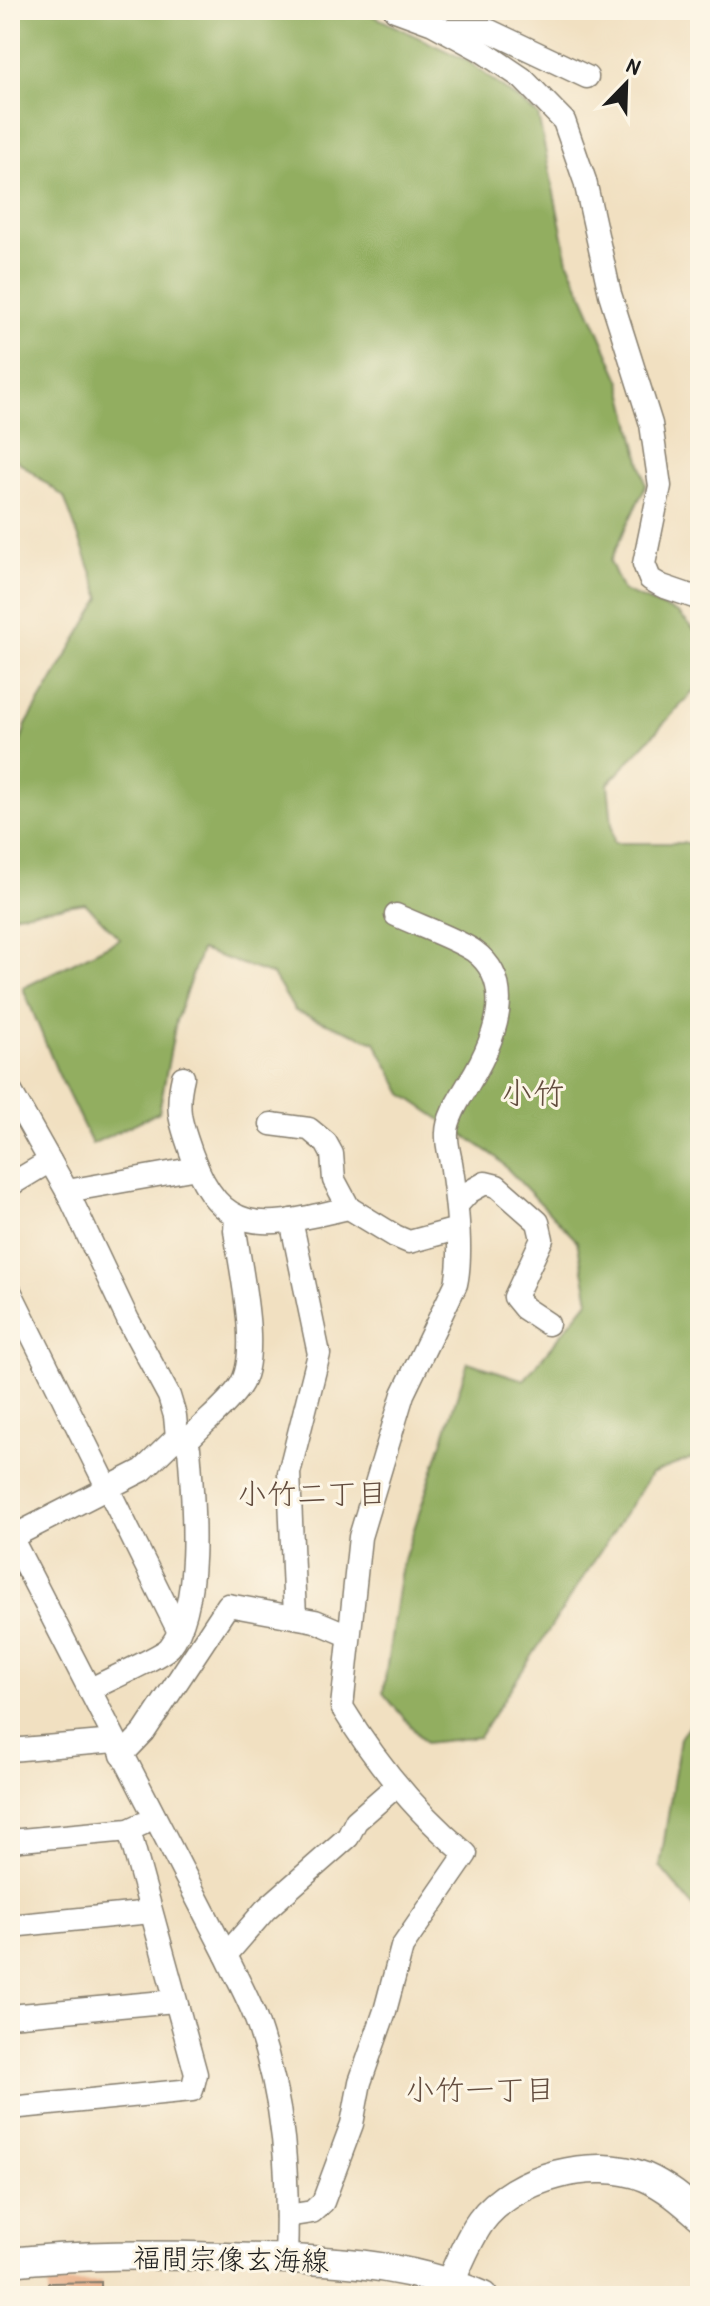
<svg xmlns="http://www.w3.org/2000/svg" width="710" height="2306" font-family="'Patrick Hand','Klee One',sans-serif">
<style>
.forest{fill:#92ae60;stroke:#57653e;stroke-width:2}
.building{fill:#e6a77f}
.lines{fill:none;stroke-linecap:round;stroke-linejoin:round}
.minor-casing{stroke:#867e6e;stroke-width:25}
.major-casing{stroke:#867e6e;stroke-width:31}
.minor{stroke:#fff;stroke-width:22}
.major{stroke:#fff;stroke-width:28}
.labels{text-anchor:middle;dominant-baseline:central;stroke-width:6;stroke-linejoin:round;paint-order:stroke}
.street-label{font-size:28px;fill:#1c1c1c;stroke:#fcf5e5}
.neighbourhood-label{font-size:30px;fill:#634d3f;stroke:#fcf5e5}
.quarter-label{font-size:32px;fill:#634d3f;stroke:#fcf5e5}
</style>
<rect width="100%" height="100%" fill="#fcf5e5"/>
<filter id="ink" filterUnits="userSpaceOnUse"><feTurbulence type="fractalNoise" baseFrequency=".0125" numOctaves="2"/><feDisplacementMap in="SourceGraphic" scale="16" xChannelSelector="R" yChannelSelector="G"/><feConvolveMatrix kernelMatrix="1 2 1 2 8 2 1 2 1" color-interpolation-filters="sRGB"/></filter>
<filter id="wash" filterUnits="userSpaceOnUse"><feTurbulence type="fractalNoise" baseFrequency=".006" numOctaves="4" result="noise"/><feDisplacementMap in="SourceGraphic" scale="32" xChannelSelector="R" yChannelSelector="G"/><feGaussianBlur stdDeviation="1.8" result="paint"/><feColorMatrix in="noise" values="0 0 0 0 0 0 0 0 0 0 0 0 0 0 0 0 0 1.4 0 .05"/><feComposite in="paint" operator="in"/></filter>
<g filter="url(#wash)">
<rect width="100%" height="100%" fill="#f1e0c1"/>
<g class="forest">
<path d="M31,10H361L468,61L538,115L568,261L621,382L646,485L610,561L623,591L678,613L700,636V684L608,784L614,843H700V1455L651,1474L479,1737L425,1743L383,1693L401,1569L468,1362L524,1380L589,1300L577,1241L496,1157L403,1094L375,1042L295,1011L273,975L201,950L176,1021L159,1112L92,1144L57,1071L23,988L120,939L85,903L10,915V775L26,725L101,598L64,497L10,455V15Z"/>
<path d="M700,1708V1915L660,1867L680,1738Z"/>
</g>
<g id="blocks">
<path class="building" d="M101,2282V2296H48V2283Z"/>
</g>
</g>
<g filter="url(#ink)">
<use href="#blocks" fill-opacity="0" stroke="#867e6e" stroke-width="2"/>
<g class="lines">
<g class="minor-casing">
<g id="minor">
<path d="M395,10L433,24L479,49L522,78L564,121L585,181L610,294L651,424L660,486L644,564L650,579L662,586L700,599"/>
<path d="M450,31H490L587,77"/>
<path d="M183,1077C175,1110 181,1124 192,1155C224,1245 274,1224 349,1208L395,1236L409,1242L457,1229"/>
<path d="M10,1090L67,1191L128,1320L169,1396L175,1416L177,1437L189,1448C193,1499 203,1605 170,1647C164,1655 102,1683 89,1690"/>
<path d="M271,1124L309,1129L326,1143L332,1154L334,1180L349,1208"/>
<path d="M10,1185L50,1161"/>
<path d="M67,1191L197,1168"/>
<path d="M457,1205L469,1192L485,1183L497,1186L538,1222L542,1239L515,1297L524,1308L548,1324"/>
<path d="M291,1220L319,1354L289,1473L295,1617"/>
<path d="M10,1291L178,1630"/>
<path d="M10,1535L226,1955C236,1977 249,1999 257,2022C285,2103 289,2175 286,2259"/>
<path d="M10,1538L143,1470L177,1437L192,1436C207,1420 228,1404 240,1386C261,1355 240,1268 235,1230L236,1218"/>
<path d="M10,1750L115,1741"/>
<path d="M122,1755L144,1732L228,1605L315,1621L348,1635"/>
<path d="M10,1841L129,1830L142,1824"/>
<path d="M10,1926L151,1912"/>
<path d="M226,1955L265,1910L348,1837L356,1821L396,1786"/>
<path d="M10,2016L175,2001"/>
<path d="M10,2108L192,2090L196,2074L129,1830"/>
<path d="M287,2216L312,2212L323,2202L352,2124L360,2082L385,2011L402,1947L466,1854C416,1812 376,1763 342,1707L360,1537L403,1394L456,1284C463,1252 457,1203 452,1169C451,1158 446,1145 447,1133C447,1117 461,1097 469,1083C492,1045 520,985 474,951C457,939 417,925 396,915"/>
</g>
</g>
<g class="major-casing">
<g id="major">
<path d="M10,2262C80,2254 154,2255 224,2257C312,2259 401,2260 483,2296"/>
<path d="M450,2282C460,2261 468,2239 481,2221C515,2176 594,2157 645,2177C666,2186 683,2201 700,2216"/>
</g>
</g>
<use href="#minor" class="minor"/>
<use href="#major" class="major"/>
</g>
</g>
<g class="labels">
<g class="street-label">
<text transform="translate(231 2259) rotate(1)">福間宗像玄海線</text>
</g>
<g class="neighbourhood-label">
<text x="312" y="1493">小竹二丁目</text>
<text x="480" y="2089">小竹一丁目</text>
</g>
<g class="quarter-label">
<text x="533" y="1092">小竹</text>
</g>
</g>
<rect width="710" height="2306" fill="none" stroke="#fcf5e5" stroke-width="40"/>
<g transform="translate(626 84) rotate(23)" stroke="#fcf5e5" stroke-width="6" paint-order="stroke">
<path d="M0-6L14 30L0 20L-14 30Z" fill="#1c1c1c"/>
<text y="-12" font-size="22" font-weight="bold" text-anchor="middle" fill="#1c1c1c">N</text>
</g>
</svg>
